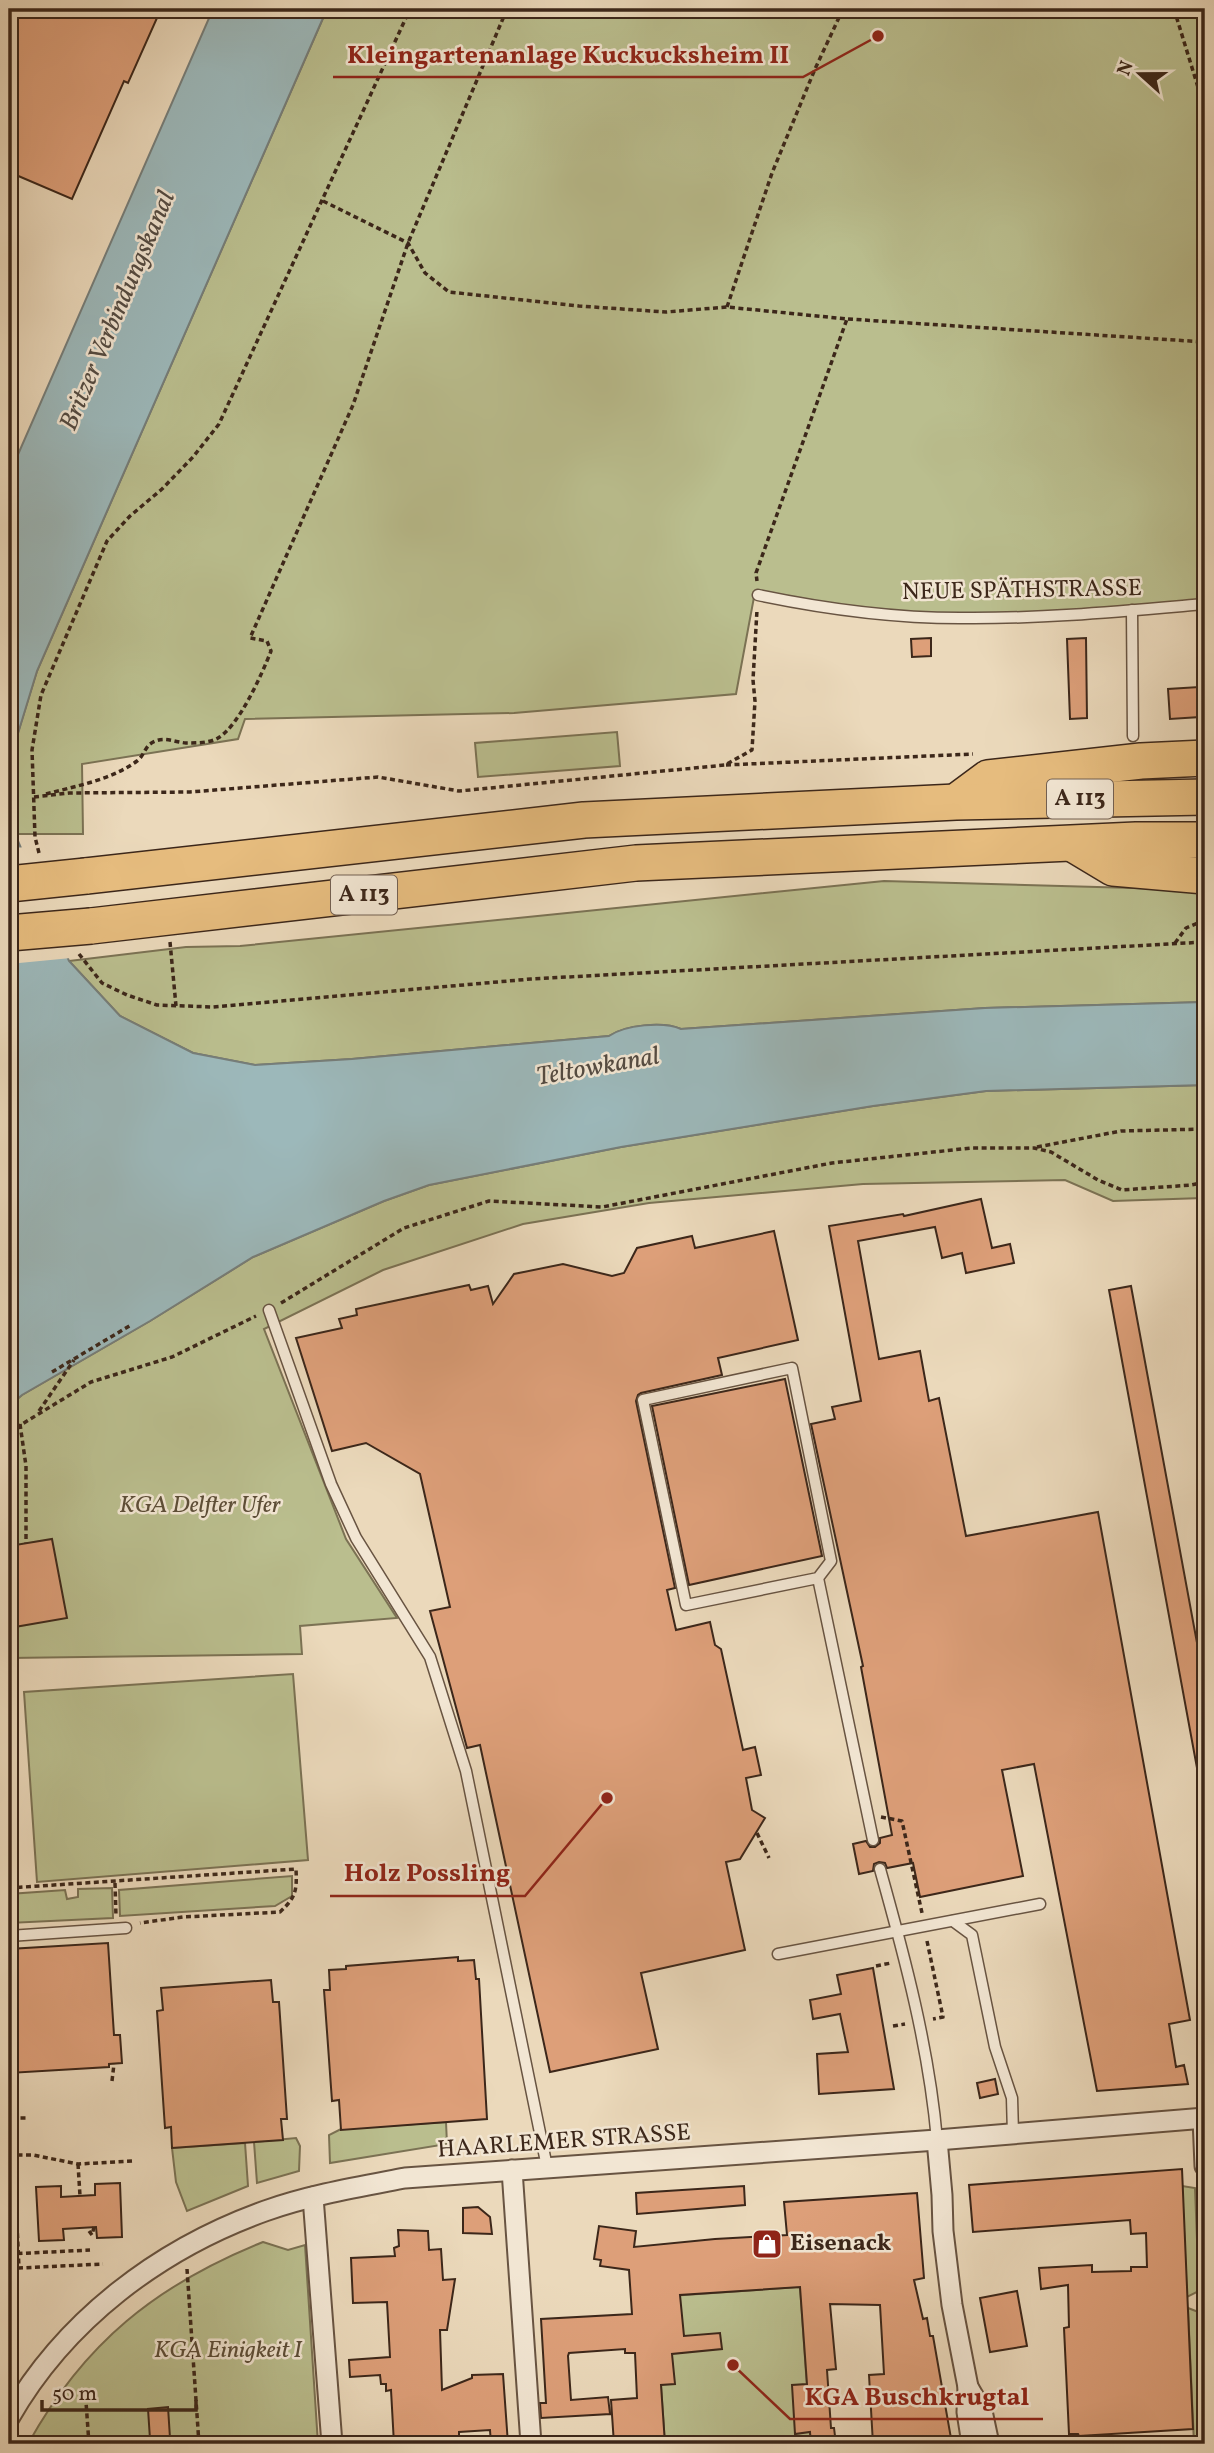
<svg xmlns="http://www.w3.org/2000/svg" width="1214" height="2453" font-family="Vollkorn,serif">
<style>
.green{fill:#babe8e;stroke:#7b7254;stroke-width:2}
.water{fill:#9cb8ba;stroke:#767e7a;stroke-width:2}
.pier{fill:#ebd9bb}
.building{fill:#dd9f79;stroke:#3c271a;stroke-width:2}
.lines{fill:none;stroke-linecap:round;stroke-linejoin:round}
.lane-casing{stroke:#685442;stroke-width:13}
.street-casing{stroke:#685442;stroke-width:23}
.highway-casing{stroke:#3c271a;stroke-width:38}
.path{stroke:#3c271a;stroke-width:3.5;stroke-dasharray:5 3.5;stroke-linecap:butt}
.lane{stroke:#f2e6d3;stroke-width:10}
.street{stroke:#f2e6d3;stroke-width:19}
.highway{stroke:#e6bc7e;stroke-width:35}
.highway-bridge-casing{stroke:#3c271a;stroke-width:38;stroke-linecap:butt}
.highway-bridge{stroke:#e6bc7e;stroke-width:35}
.labels{text-anchor:middle;dominant-baseline:central;stroke-width:5;stroke-linejoin:round;paint-order:stroke}
.shield{fill:#f2e6d3;stroke:#736052;stroke-width:2}
.shield-label{font-size:23px;font-weight:bold;fill:#3c271a}
.street-label{font-size:24px;fill:#3c271a;stroke:#f2e6d3}
.park-label{font-size:24px;font-style:italic;fill:#5c4d37;stroke:#f2e6d3}
.poi-label{font-size:24px;font-weight:bold;fill:#3c271a;stroke:#f2e6d3;text-anchor:start}
.water-label{font-size:26px;font-style:italic;fill:#544b42;stroke:#f2e6d3}
.leader{fill:none;stroke:#8f2418;stroke-width:2.5}
.callout-dot{fill:#8f2418;stroke:#f2e6d3;stroke-width:2.5}
.callout-label{font-size:26px;text-anchor:middle;font-weight:bold;fill:#8f2418;stroke:#f2e6d3;stroke-width:5;stroke-linejoin:round;paint-order:stroke}
</style>
<rect width="100%" height="100%" fill="#ebd9bb"/>
<filter id="stains"><feTurbulence type="fractalNoise" baseFrequency=".00286" numOctaves="4"/><feColorMatrix values="0 0 0 0 .2 0 0 0 0 .09 0 0 0 0 .02 0 0 0 .5 -.17"/></filter>
<radialGradient id="worn" r=".72"><stop offset=".6" stop-color="#630" stop-opacity="0"/><stop offset="1" stop-color="#630" stop-opacity=".3"/></radialGradient>
<g class="green">
<path d="M327,9H1205V608L952,619L754,597L736,694L514,713L245,719L238,739L82,764L83,834H15L16,739L37,671Z"/>
<path d="M617,732L620,766L478,777L475,743Z"/>
<path d="M884,881L1205,890V1002L985,1008L681,1029C663,1021 625,1025 609,1036L352,1059L255,1065L193,1053L120,1016L69,961L186,947L240,946Z"/>
<path d="M1205,1085V1195L1203,1198L1113,1201L1065,1180L863,1184L649,1203L523,1224L383,1270L264,1329L346,1539L397,1618L300,1626L302,1654L9,1658V1406L22,1395L150,1321L253,1257L384,1201L429,1185L621,1147L873,1106L986,1091Z"/>
<path d="M293,1674L308,1860L37,1882L24,1692Z"/>
<path d="M292,1876V1896L275,1906L120,1916L119,1890Z"/>
<path d="M112,1888L113,1918L9,1923V1894L65,1890L67,1899L78,1897V1889Z"/>
<path d="M446,2122L447,2144L330,2163L329,2135L341,2129Z"/>
<path d="M296,2138L300,2146L299,2171L257,2183L254,2142Z"/>
<path d="M245,2143L248,2186L187,2211L176,2182L172,2148Z"/>
<path d="M1182,2186L1195,2188L1199,2291L1187,2297Z"/>
<path d="M263,2242L288,2250L305,2245L318,2444H28C84,2343 156,2285 263,2242Z"/>
<path d="M800,2287L811,2444H665L655,2297Z"/>
<path d="M1188,2308L1201,2313L1205,2444H1194Z"/>
</g>
<path class="water" d="M213,9H327L37,671L16,740L15,834L69,961L120,1016L193,1053L255,1065L352,1059L609,1036C625,1025 663,1021 681,1029L985,1008L1205,1002V1085L986,1091L873,1106L621,1147L429,1185L384,1201L253,1257L150,1321L22,1395L9,1406V475Z"/>
<path class="pier" d="M24,847L71,958L9,964V849Z"/>
<g class="building">
<path d="M9,9H161L128,83L124,81L72,199L9,172Z"/>
<path d="M931,638V656L912,657L911,639Z"/>
<path d="M1086,638L1087,718L1070,719L1067,639Z"/>
<path d="M1199,687L1200,717L1170,719L1168,689Z"/>
<path d="M981,1199L992,1248L1010,1244L1014,1263L966,1273L962,1253L942,1258L935,1227L858,1241L879,1359L920,1351L929,1401L939,1398L966,1536L1098,1512L1190,2020L1169,2024L1176,2067L1184,2065L1188,2084L1097,2091L1034,1764L1002,1770L1023,1876L920,1897L913,1863L887,1868L885,1863L879,1862L874,1864L873,1871L859,1874L853,1844L866,1841L870,1847H875L880,1843V1838L892,1835L861,1667L863,1666L811,1424L835,1419L832,1407L861,1401L829,1226L903,1214L904,1216Z"/>
<path d="M774,1231L798,1340L718,1358L722,1375L641,1393L638,1395L636,1401L675,1588L667,1590L676,1630L710,1622L715,1645L721,1649L743,1750L755,1747L761,1775L746,1778L752,1810L765,1818L740,1859L726,1862L745,1950L641,1973L658,2049L550,2072L480,1745L467,1748L430,1611L450,1607L420,1474L366,1443L332,1451L296,1338L342,1328L339,1319L357,1315L356,1309L469,1285L471,1290L488,1286L493,1304L514,1274L563,1264L612,1276L624,1273L637,1248L692,1236L695,1248Z"/>
<path d="M1131,1286L1205,1686V1767L1197,1768L1109,1290Z"/>
<path d="M785,1379L822,1556L689,1585L652,1406Z"/>
<path d="M52,1539L67,1618L9,1628V1546Z"/>
<path d="M108,1943L114,2035H120L122,2063L109,2064V2067L9,2073V1949Z"/>
<path d="M458,1957V1961L474,1960L476,1979H479L487,2119L341,2130L339,2100L332,2101L324,1990H330L329,1970L346,1969V1966Z"/>
<path d="M873,1968L894,2089L819,2094L817,2054L848,2052L840,2014L813,2019L810,2000L841,1994L837,1975Z"/>
<path d="M271,1980L273,2002H279L287,2119H281L283,2140L172,2148L171,2127L165,2128L157,2011L163,2010L161,1988Z"/>
<path d="M995,2079L998,2094L980,2098L977,2083Z"/>
<path d="M1182,2169L1193,2429L1079,2436L1078,2434H1069L1064,2328L1069,2327L1068,2285L1041,2289L1039,2268L1092,2265V2272L1131,2271V2267H1147L1146,2233L1131,2234L1130,2220L973,2232L969,2185Z"/>
<path d="M120,2183L122,2237L97,2238L96,2227L63,2229L64,2240L39,2241L36,2187L61,2186V2197L95,2195V2184Z"/>
<path d="M744,2186L745,2205L637,2214L636,2193Z"/>
<path d="M917,2193L924,2278L914,2280L923,2319L927,2318L930,2336H933L952,2444H873L869,2375L884,2374L880,2305L830,2304L836,2369L827,2370L831,2428H834L836,2444H811L810,2432L795,2434L792,2385L807,2384L800,2287L680,2295L684,2336L720,2333L722,2349L672,2354L675,2384L661,2385L665,2444H614L611,2400L637,2398L635,2353H625V2349L569,2353L568,2356L571,2400L608,2397L610,2414L541,2418L540,2403H546L541,2319L632,2314L629,2270L600,2266L601,2260L594,2259L599,2226L636,2231L634,2247L715,2239L787,2235L784,2202Z"/>
<path d="M478,2207L490,2217L492,2234L463,2233V2208Z"/>
<path d="M398,2230L428,2231L429,2250L441,2249L443,2280L455,2279L447,2330H440L442,2390L472,2378V2375L503,2374L508,2444H491L490,2430L459,2432V2444H394L391,2390L386,2391V2384H381L380,2375L350,2377L349,2360L390,2357L387,2302L353,2303L351,2258L395,2256L394,2248L399,2246Z"/>
<path d="M1017,2291L1027,2346L990,2352L980,2298Z"/>
<path d="M168,2407L170,2438L150,2439L148,2409Z"/>
</g>
<g class="lines">
<g class="lane-casing">
<g id="lane">
<path d="M758,595C825,609 892,618 960,618C1042,619 1124,611 1205,604"/>
<path d="M1132,610L1133,736"/>
<path d="M269,1310L331,1484L356,1538L430,1657L466,1771L547,2167"/>
<path d="M818,1578L831,1561L792,1368L643,1400L686,1605L818,1578L873,1840"/>
<path d="M880,1869C905,1958 929,2048 937,2140"/>
<path d="M953,1921L972,1935L995,2047L1012,2098L1013,2134"/>
<path d="M9,1936L126,1928"/>
<path d="M778,1954L1040,1904"/>
</g>
</g>
<g class="street-casing">
<g id="street">
<path d="M1203,2118L1205,2166"/>
<path d="M937,2140L942,2195L943,2231L952,2305L968,2387L967,2412L972,2444"/>
<path d="M512,2170L531,2444"/>
<path d="M313,2197L332,2444"/>
<path d="M968,2387L982,2411L989,2444"/>
<path d="M9,2418C65,2320 159,2249 265,2211C310,2195 358,2187 405,2178L937,2140L1205,2118"/>
</g>
</g>
<g class="highway-casing">
<g id="highway">
<path d="M961,798L988,778L1141,761L1205,758"/>
<path d="M1073,844L1113,868L1205,876"/>
<path d="M86,876L584,820L956,802L1205,797"/>
<path d="M91,926L636,863L1136,840H1205"/>
</g>
</g>
<g class="path">
<path d="M1174,9L1205,110"/>
<path d="M323,201L408,243L425,273L449,292L579,306L666,312L727,307L847,319L756,573L757,581"/>
<path d="M727,307L772,173L815,69L843,9"/>
<path d="M848,319L1205,342"/>
<path d="M726,765L973,754"/>
<path d="M46,794C76,786 111,780 137,761C143,757 145,748 150,744C163,735 173,742 186,743C196,743 210,743 218,738C239,726 262,674 271,651L267,641L250,638L353,405L408,243L507,9"/>
<path d="M34,797L69,793L190,792L378,777L459,791L725,765L752,750L755,701L753,680L757,610"/>
<path d="M39,853L35,837L32,750L41,695L107,541L130,516L162,489L193,457L219,424L410,9"/>
<path d="M170,942L176,1006"/>
<path d="M1175,943L1186,928L1205,920"/>
<path d="M79,954L102,983L127,995L157,1005L213,1007L531,979L1205,942"/>
<path d="M1037,1147L1121,1131L1205,1129"/>
<path d="M281,1303L404,1228L489,1201L602,1207L832,1163L971,1148H1034L1051,1152L1098,1180L1122,1190L1191,1185L1205,1182"/>
<path d="M52,1372L131,1325"/>
<path d="M39,1411L74,1360"/>
<path d="M20,1424L26,1466V1543"/>
<path d="M9,1432L91,1382L172,1357L256,1316"/>
<path d="M881,1817L902,1821L922,1913"/>
<path d="M757,1833L769,1858"/>
<path d="M9,1880L15,1888"/>
<path d="M115,1883L116,1916"/>
<path d="M9,1888L296,1869C297,1891 296,1897 280,1912L183,1917L140,1923"/>
<path d="M927,1941L943,2017L933,2019"/>
<path d="M876,1966L891,1963"/>
<path d="M893,2026L905,2024"/>
<path d="M112,2081L114,2064"/>
<path d="M9,2106L12,2118L19,2268L103,2264"/>
<path d="M12,2118H29"/>
<path d="M9,2155H33L78,2164L132,2161"/>
<path d="M78,2164L80,2196"/>
<path d="M89,2231L92,2235L94,2227"/>
<path d="M9,2254L90,2250"/>
<path d="M187,2269L199,2444"/>
<path d="M85,2388L89,2444"/>
</g>
<use href="#lane" class="lane"/>
<use href="#street" class="street"/>
<use href="#highway" class="highway"/>
<g class="highway-bridge-casing">
<g id="highway-bridge">
<path d="M9,884L86,876"/>
<path d="M9,933L91,926"/>
</g>
</g>
<use href="#highway-bridge" class="highway-bridge"/>
</g>
<defs>
<g id="shop-square" transform="scale(1.575)"><rect x="-9" y="-9" width="18" height="18" rx="4" fill="#8f2418" stroke="#f2e6d3"/><path d="M-5-2.5h2.3a2.7 3.5 0 0 1 5.4 0H5L5.5 6h-11ZM-1.5-2.5h3a1.5 2.3 0 0 0-3 0Z" fill="#fff"/></g>
</defs>
<g fill-rule="evenodd">
<use href="#shop-square" x="767" y="2244"/>
</g>
<g class="labels">
<g class="shield">
<rect x="1047" y="779.5" width="66" height="39" rx="5"/>
<rect x="331" y="875.5" width="66" height="39" rx="5"/>
</g>
<g class="shield-label">
<text x="1080" y="799">A 113</text>
<text x="364" y="895">A 113</text>
</g>
<g class="street-label">
<text transform="translate(1022 591) rotate(-1)">NEUE SPÄTHSTRASSE</text>
<text transform="translate(564 2142) rotate(-4)">HAARLEMER STRASSE</text>
</g>
<g class="park-label">
<text x="200" y="1506">KGA Delfter Ufer</text>
<text x="228" y="2351">KGA Einigkeit I</text>
</g>
<g class="poi-label">
<text x="790" y="2244">Eisenack</text>
</g>
<g class="water-label">
<text transform="translate(118 311) rotate(-67)">Britzer Verbindungskanal</text>
<text transform="translate(598 1067) rotate(-10)">Teltowkanal</text>
</g>
</g>
<path class="leader" d="M878 36L803 77H333M607 1798L525 1896H330M733 2365L790 2419H1043"/>
<g class="callout-dot">
<circle cx="878" cy="36" r="7"/>
<circle cx="607" cy="1798" r="7"/>
<circle cx="733" cy="2365" r="7"/>
</g>
<g class="callout-label">
<text x="568" y="63">Kleingartenanlage Kuckucksheim II</text>
<text x="427" y="1881">Holz Possling</text>
<text x="917" y="2405">KGA Buschkrugtal</text>
</g>
<rect width="1214" height="2453" fill="none" stroke="#ebd9bb" stroke-width="35"/>
<rect x="10" y="10" width="1193" height="2432" fill="none" stroke="#3c271a" stroke-width="3.5"/>
<rect x="18" y="18" width="1179" height="2418" fill="none" stroke="#3c271a" stroke-width="2"/>
<g transform="translate(1140 74) rotate(291)" stroke="#f2e6d3" stroke-width="5" paint-order="stroke">
<path d="M0-5L12 26L0 18L-12 26Z" fill="#3c271a"/>
<text y="-10" font-size="19" font-weight="bold" text-anchor="middle" fill="#3c271a">N</text>
</g>
<path d="M42 2400v10h154v-10" fill="none" stroke="#3c271a" stroke-width="3.5"/>
<text x="52" y="2400" font-size="21" fill="#3c271a" stroke="#f2e6d3" stroke-width="5" paint-order="stroke">50 m</text>
<rect width="100%" height="100%" filter="url(#stains)"/>
<rect width="100%" height="100%" fill="url(#worn)"/>
</svg>
